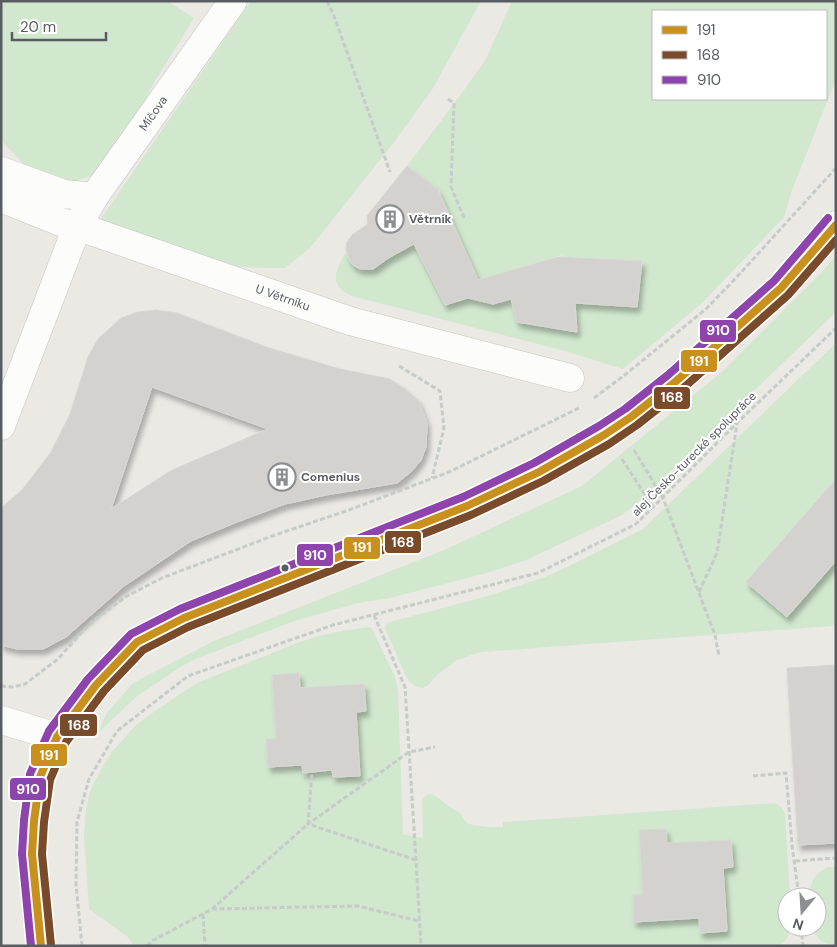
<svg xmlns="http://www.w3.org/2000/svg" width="837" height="947" font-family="'DM Sans',sans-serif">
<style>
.green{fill:#d1e7ce;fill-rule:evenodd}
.building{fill:#d4d2cf;stroke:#d9d7d3;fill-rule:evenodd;filter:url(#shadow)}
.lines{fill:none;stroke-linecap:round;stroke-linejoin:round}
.minor-casing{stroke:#c6c6c4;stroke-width:29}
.path{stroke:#c6ccc9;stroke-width:3;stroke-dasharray:5 2.5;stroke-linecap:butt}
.minor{stroke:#fcfcfb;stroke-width:28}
.bus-1-casing{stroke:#fff;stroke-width:11}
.bus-2-casing{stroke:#fff;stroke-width:11}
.bus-3-casing{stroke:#fff;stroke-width:11}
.bus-1{stroke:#c8901d;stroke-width:8}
.bus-2{stroke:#7a4b2a;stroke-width:8}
.bus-3{stroke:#8e44ad;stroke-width:8}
.bus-dot{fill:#595d62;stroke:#fff;stroke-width:2}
.labels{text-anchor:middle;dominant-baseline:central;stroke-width:4;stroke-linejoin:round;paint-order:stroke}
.street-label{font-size:12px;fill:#595d62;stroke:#fff}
.poi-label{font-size:12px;font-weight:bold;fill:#595d62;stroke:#fff;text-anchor:start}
.line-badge{stroke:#fff;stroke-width:2}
.badge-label{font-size:14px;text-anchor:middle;font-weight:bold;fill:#fff}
</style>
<defs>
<filter id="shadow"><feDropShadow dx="3" dy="5.5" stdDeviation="2.5" flood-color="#0004"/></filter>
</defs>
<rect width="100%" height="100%" fill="#eae9e4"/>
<g class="green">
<path d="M1,1H167L194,18L155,81L142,107L96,171L91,176L76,181H69L30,171L1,140V75L2,74Z"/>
<path d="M251,1H481L433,88L395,141L310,248L285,268H267L222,266L100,220Z"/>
<path d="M512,1H836V79L792,190L784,217L731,273L702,303L623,369L565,351L352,296C349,294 343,292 341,289C330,278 339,265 345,254C353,266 364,276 378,266C387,261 400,237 406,227L445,305L476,295L479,301L493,304L511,299L517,322L577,332L575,303L637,307L642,261L573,257L571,291L562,255L478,280L440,194L441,192L407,166L459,97L486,59ZM653,11H826V99H653Z"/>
<path d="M836,256V312L637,503L622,515L524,561L486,573L390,598L358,603L294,621L198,658L182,666L136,697L99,732L106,714L133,683L214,641L444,550L582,486L723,371L821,273Z"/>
<path d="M836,343V479L747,582L836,561V625L832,626L480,652L457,660L437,675L427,686L423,688L415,686L409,681L405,674L385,628L387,623L390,622L488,596L545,577L567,567L643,529Z"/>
<path d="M370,627L372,629L395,677L398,691L403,834L423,838L422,801C429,787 438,798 447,805C451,808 456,810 460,813C462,816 464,821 467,823C474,827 495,827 503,827V822L775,803L780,806L785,813L790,897H787V927H791C789,937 786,941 778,946H134L128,937L89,909L84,835L86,809L89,795L93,784L111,753L135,726L148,716L183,692L199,682L295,644L318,636L342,631ZM299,673L300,688L364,684L366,711L356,712L360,775L333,777L332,763L308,772L303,771L302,765L268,767L266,740L276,739L272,675ZM666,829L667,843L731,840L733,867L723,868L727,931L700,933L699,918L634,922L633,895H643L639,830Z"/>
<path d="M828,867H836V945C822,944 817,940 813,927H817V897H810C809,882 815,874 828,867Z"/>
</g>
<g class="building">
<path d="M407,166L438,190L478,280L558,257L642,261L637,307L575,303L577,332L517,322L511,299L493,304L468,298L445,305L414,244L390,257L373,269H360L353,265L351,263L348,256L346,249L347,242L352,235L368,224L367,216Z"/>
<path d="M156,310L177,313L269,348L340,369L390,379L404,388L418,400L427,423L426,447L421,460L412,471L397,483L326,495L285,504L237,522L191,541L124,586L66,637L43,649H17L1,645V508L22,490L51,452L70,414L88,357L98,339L121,318L138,312ZM152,387L268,429L172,470L111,509Z"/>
<path d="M836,479V561L787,617L746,582Z"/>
<path d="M836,665V843L798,845L787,668Z"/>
<path d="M299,673L300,688L364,684L366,711L356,712L360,776L333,777L332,770L303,773L302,765L268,767L266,739H276L272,675Z"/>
<path d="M666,829L667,843L731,840L733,867L723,868L727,931L700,933L699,918L634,922L633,895H643L639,830Z"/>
</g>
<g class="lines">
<g class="minor-casing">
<g id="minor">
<path d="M1,171L64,194L94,197"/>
<path id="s1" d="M1,198L61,222L94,232L350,321L570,378"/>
<path id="s2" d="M1,426L77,227L94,197L233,1"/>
<path d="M1,720L57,737"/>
<path d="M41,946L32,854L34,821L40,777L57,737L96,685L137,642L184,618L467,506L539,472L604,435L631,417L674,383L781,288L836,225"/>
</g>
</g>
<g class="path">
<path d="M327,1L334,16L390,172"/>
<path d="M448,99L454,103L451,187L465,220"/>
<path d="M399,366L440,391L444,428L432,478"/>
<path d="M594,398L626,374L706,309L736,278L836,168"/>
<path d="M634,450L663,498L715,635L719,656"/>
<path d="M622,459L653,507"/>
<path d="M699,592L717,553L737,424"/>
<path d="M374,615L405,687L416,860L421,946"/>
<path d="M1,686L12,687L25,684L58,659L80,634L94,620L127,596L162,578L275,535L349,510L449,472L579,408"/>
<path d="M753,776L786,773L792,845L799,897"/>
<path d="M416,860L308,824L409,752L435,747"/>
<path d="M795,861L836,858"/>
<path d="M212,909L358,906L419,921"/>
<path d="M203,914L205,946"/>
<path d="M801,927L803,946"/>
<path d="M82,946L76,884L77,822L89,779L117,731L188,676L333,625L538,573L636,524L737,423L836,328"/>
<path d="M147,946L152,941L212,909L308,824L312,772"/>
</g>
<use href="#minor" class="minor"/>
<g class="bus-1-casing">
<path id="bus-1" d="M41,946L32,854L34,821L40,777L57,737L96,685L137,642L184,618L467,506L539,472L604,435L631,417L674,383L781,288L836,225"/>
</g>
<g class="bus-2-casing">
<path id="bus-2" d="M51,945L42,854L44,822L50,780L66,742L104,691L143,650L188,627L471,515L543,481L609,444L637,425L680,391L788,295L836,240"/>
</g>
<g class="bus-3-casing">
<path id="bus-3" d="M31,946L22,854L24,820L30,774L49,731L88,679L131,634L180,609L463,497L534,463L599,426L625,409L668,375L774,281L828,218"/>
</g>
<use href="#bus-1" class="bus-1"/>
<use href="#bus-2" class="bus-2"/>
<use href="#bus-3" class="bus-3"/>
</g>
<defs>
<g id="building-ring" transform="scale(1.4375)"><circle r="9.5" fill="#fff" stroke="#8c8e90" stroke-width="1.5"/><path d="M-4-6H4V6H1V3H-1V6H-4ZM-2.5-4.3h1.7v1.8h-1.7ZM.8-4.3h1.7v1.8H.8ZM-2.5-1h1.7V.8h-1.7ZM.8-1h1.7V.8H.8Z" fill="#8c8e90"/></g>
</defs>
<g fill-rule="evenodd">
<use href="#building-ring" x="390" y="219"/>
<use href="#building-ring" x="282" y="477"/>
</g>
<circle class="bus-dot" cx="285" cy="568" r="4.5"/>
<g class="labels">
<g class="street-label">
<text stroke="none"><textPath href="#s2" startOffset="350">Míčova</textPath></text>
<text stroke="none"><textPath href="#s1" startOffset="299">U Větrníku</textPath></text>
<text transform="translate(694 454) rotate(-45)">alej Česko-turecké spolupráce</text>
</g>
<g class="poi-label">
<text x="409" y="219">Větrník</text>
<text x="301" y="477">Comenius</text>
</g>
</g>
<g class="line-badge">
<rect x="699" y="319" width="38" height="24" rx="5" fill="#8e44ad"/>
<rect x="680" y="349" width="38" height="24" rx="5" fill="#c8901d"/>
<rect x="653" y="386" width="38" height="24" rx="5" fill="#7a4b2a"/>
<rect x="384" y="530" width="38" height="24" rx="5" fill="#7a4b2a"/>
<rect x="343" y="536" width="38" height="24" rx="5" fill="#c8901d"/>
<rect x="296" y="543" width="38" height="24" rx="5" fill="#8e44ad"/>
<rect x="59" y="713" width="39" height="24" rx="5" fill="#7a4b2a"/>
<rect x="30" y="743" width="38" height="24" rx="5" fill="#c8901d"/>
<rect x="9" y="777" width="38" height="24" rx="5" fill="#8e44ad"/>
</g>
<g class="badge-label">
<text x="718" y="335">910</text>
<text x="699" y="366">191</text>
<text x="672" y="402">168</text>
<text x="403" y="547">168</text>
<text x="362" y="552">191</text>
<text x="315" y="560">910</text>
<text x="79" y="730">168</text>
<text x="49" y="760">191</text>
<text x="28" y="794">910</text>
</g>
<rect width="837" height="947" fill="none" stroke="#595d62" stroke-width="5"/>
<rect x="652" y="10" width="175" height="90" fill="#ffffff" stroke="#bdbec0"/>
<rect x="662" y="26" width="25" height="8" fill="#c8901d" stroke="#bdbec0"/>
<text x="697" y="35" font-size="15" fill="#595d62">191</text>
<rect x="662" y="51" width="25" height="8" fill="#7a4b2a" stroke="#bdbec0"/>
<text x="697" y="60" font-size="15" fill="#595d62">168</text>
<rect x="662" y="76" width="25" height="8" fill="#8e44ad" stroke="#bdbec0"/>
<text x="697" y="85" font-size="15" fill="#595d62">910</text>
<g transform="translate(802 912) rotate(198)"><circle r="24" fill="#ffffff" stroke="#bdbec0"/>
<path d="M0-4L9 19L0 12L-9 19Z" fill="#8c8e90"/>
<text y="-8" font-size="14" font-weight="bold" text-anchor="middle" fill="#595d62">N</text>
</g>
<path d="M12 32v8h94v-8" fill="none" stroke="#595d62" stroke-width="2.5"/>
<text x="20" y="32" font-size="15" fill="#595d62" stroke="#ffffff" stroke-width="4" paint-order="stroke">20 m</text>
</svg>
